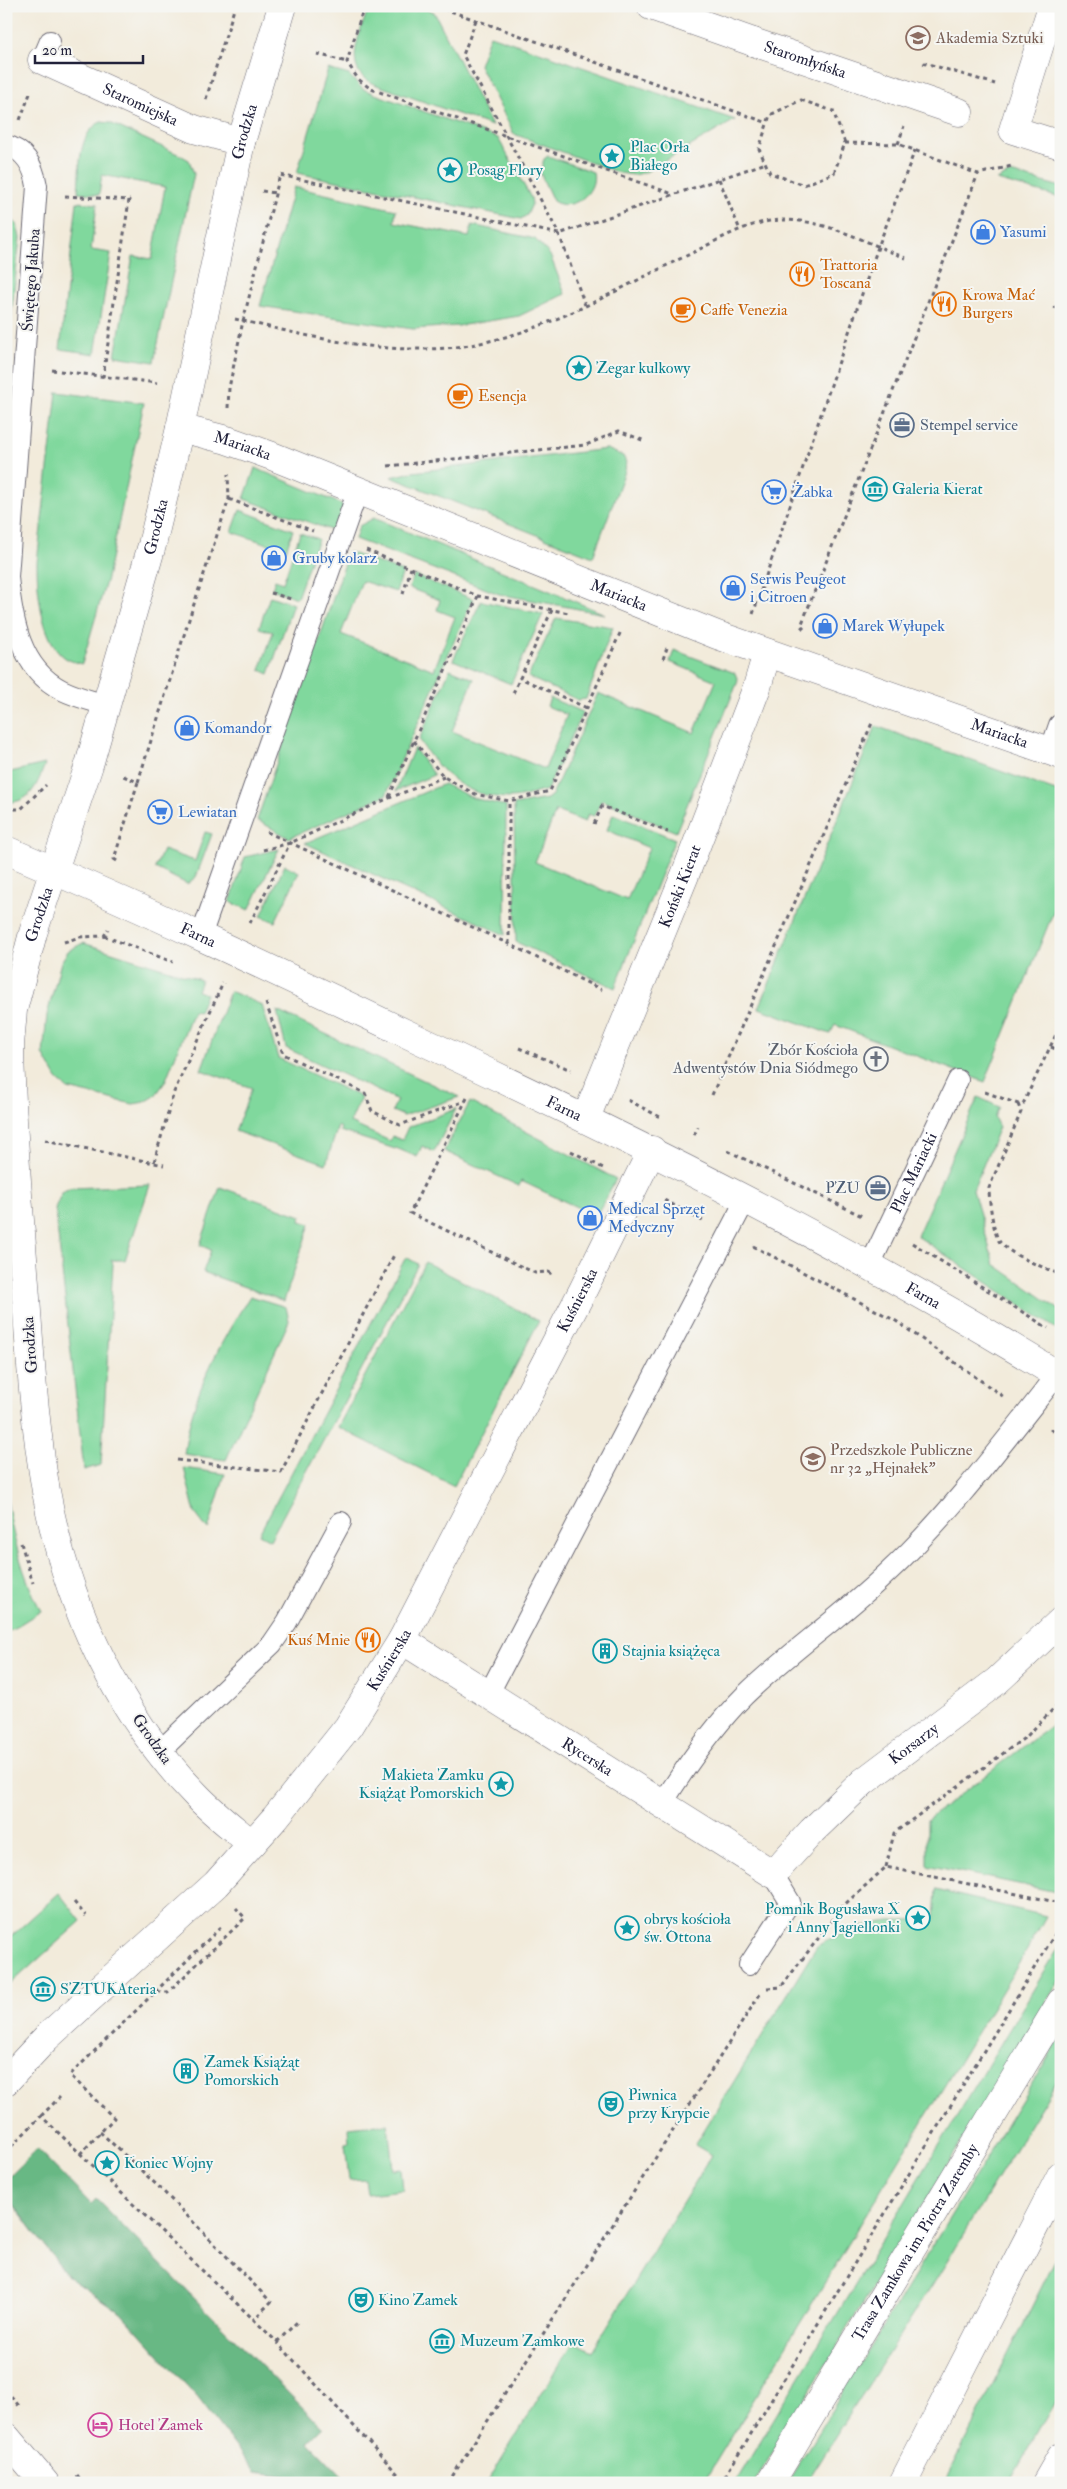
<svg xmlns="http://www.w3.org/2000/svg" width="1067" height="2489" font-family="'IM FELL Double Pica',serif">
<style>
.green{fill:#80d89d;stroke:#517d6c}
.forest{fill:#68b884;stroke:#456d60}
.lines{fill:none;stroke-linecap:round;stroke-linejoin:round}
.service-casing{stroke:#6b6873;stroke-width:22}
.pedestrian-casing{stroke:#6b6873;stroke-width:29}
.minor-casing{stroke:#6b6873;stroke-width:29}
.secondary-casing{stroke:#6b6873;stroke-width:29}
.path{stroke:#6b6873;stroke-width:3;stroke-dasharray:4 4;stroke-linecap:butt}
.service{stroke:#fff;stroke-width:20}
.pedestrian{stroke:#fff;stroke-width:28}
.minor{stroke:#fff;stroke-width:28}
.secondary{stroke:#fff;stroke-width:28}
.labels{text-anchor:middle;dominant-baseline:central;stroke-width:4;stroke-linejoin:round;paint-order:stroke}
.education-label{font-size:16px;fill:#785e54;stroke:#f6f6f2;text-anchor:start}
.street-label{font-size:16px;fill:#22223b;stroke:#f6f6f2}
.culture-label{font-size:16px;fill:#0d838f;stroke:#f6f6f2;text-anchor:start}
.shop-label{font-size:16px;fill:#366cbe;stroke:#f6f6f2;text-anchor:start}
.food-label{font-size:16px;fill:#c56008;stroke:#f6f6f2;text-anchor:start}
.service-label{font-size:16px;fill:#4e5e75;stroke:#f6f6f2;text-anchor:start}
.worship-label{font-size:16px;fill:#5b616d;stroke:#f6f6f2;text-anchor:end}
.hotel-label{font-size:16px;fill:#b23c85;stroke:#f6f6f2;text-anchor:start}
</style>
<rect width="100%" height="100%" fill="#f6f6f2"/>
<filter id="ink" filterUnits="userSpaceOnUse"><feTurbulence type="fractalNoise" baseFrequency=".02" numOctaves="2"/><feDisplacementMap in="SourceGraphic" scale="10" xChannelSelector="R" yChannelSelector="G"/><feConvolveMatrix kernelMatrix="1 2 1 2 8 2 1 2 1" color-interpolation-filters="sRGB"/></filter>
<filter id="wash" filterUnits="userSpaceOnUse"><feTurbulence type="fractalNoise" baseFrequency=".0096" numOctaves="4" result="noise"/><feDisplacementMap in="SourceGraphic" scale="20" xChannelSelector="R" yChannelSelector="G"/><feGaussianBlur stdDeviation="1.12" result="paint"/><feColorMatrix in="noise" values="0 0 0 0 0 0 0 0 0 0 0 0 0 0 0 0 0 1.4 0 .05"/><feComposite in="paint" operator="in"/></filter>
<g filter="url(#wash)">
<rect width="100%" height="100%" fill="#f2ebdb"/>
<g class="green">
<path d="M369,6H418L434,12L492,126L374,84C340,70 361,32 369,6Z"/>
<path d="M490,35L735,120L646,172L634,175L619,173L514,134L479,65Z"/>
<path d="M328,69L349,75L363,89L375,94L498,138L531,198L532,204L527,215L521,219L297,173Z"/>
<path d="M101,122L110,123L182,156L189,160L194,174L154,362L115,356L133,256L152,259L165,187L102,175L99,195L78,192C80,169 77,133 101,122Z"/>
<path d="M548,156L593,172C598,193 571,213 553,201L540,173L544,159Z"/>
<path d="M1010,173L1061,187V198L997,180Z"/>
<path d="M294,187L396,210L394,222L469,237L472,225L535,239L550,255L565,294L519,316L458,326L413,329L260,306Z"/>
<path d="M77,202L97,204L91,250L111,253L95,354L60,349Z"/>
<path d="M6,216L17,224L20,238L8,341L6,340Z"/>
<path d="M57,392L144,403L107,578L82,664C75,662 69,661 64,657C41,639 37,589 37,562Z"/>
<path d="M607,449L623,456L626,462L625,471L593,557L391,477L413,472Z"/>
<path d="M255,468L346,506L336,532L244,499Z"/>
<path d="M240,510L293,530L286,550L232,532Z"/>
<path d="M374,518L605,614L499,594L355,539L359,526Z"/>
<path d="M300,533L318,539L297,598L272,589L275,580L283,583Z"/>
<path d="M349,552L403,572L396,592L362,581L341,634L434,670L455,617L437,610L440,600L409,588L414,575L473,599L386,795L289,838L257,820Z"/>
<path d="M270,596L293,604L269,674L260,670L273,632L259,628Z"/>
<path d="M481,601L543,614L511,684L453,660Z"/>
<path d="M556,618L613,627L586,699L578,700L528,677Z"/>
<path d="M674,650L735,673L738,681L676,832L602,800L594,816L588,814L585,822L556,811L535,862L627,900L649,848L607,830L613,814L675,839L615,988L516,942L514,805L547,799L552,795L598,693L694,733L716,681L670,662Z"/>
<path d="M450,669L474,679L452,731L545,769L567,715L547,706L550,698L583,712L547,790C535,793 521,798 509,798C465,797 441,774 419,740Z"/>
<path d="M876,726L1061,793V893L985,1082L835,1025L830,1034L759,1008Z"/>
<path d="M414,748L434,775L396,791Z"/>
<path d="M45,764C38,783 31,804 6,802V773Z"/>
<path d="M444,784L473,798L506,806L505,935L305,843Z"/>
<path d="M205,832L212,834L196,877L187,884L155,868L163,850L195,861Z"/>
<path d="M279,849L249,910L230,902L245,857Z"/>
<path d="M285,865L299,872L275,922L261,916Z"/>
<path d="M83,943L201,980L197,991L206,994L199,1012L193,1011L165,1082L155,1096L145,1102L133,1104L68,1089L57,1079L43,1054L47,1015L61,962L68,951Z"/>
<path d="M230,991L262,1005L278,1058L361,1097L350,1123L390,1141L392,1136L402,1140L408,1127L456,1109L434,1152L422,1146L417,1157L396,1148L395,1149L340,1131L341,1128L338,1126L326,1164L235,1131L252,1088L201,1070Z"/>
<path d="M277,1011L296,1020L459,1097L404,1116L392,1111L397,1100L286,1048Z"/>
<path d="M978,1097L999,1107L994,1117L999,1127L973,1190L994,1264L1061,1311V1332L917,1236Z"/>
<path d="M470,1102L616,1179L596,1216L521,1181L519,1186L444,1151Z"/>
<path d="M150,1185L125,1260H111L113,1264L101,1465L84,1470L55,1208L62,1192L70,1188Z"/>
<path d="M220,1187L301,1216L300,1221L310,1224L284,1301L203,1272L211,1250L200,1245Z"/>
<path d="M406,1257L418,1264L270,1540L259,1534Z"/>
<path d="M425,1262L539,1321L454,1486L338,1427Z"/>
<path d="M250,1296L286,1307L289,1321L226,1460L184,1454C191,1396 219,1344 250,1296Z"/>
<path d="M184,1468L225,1474L208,1530L195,1513Z"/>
<path d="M6,1494C12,1534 22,1575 41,1611L6,1633Z"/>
<path d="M1061,1718V1893L927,1865V1820Z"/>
<path d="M936,1890L1046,1916L1027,1950L703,2483H487L574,2341L592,2351L712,2155L695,2145L817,1946C859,1923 886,1918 934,1920Z"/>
<path d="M59,1893L81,1921L6,1988V1941Z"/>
<path d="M1061,1944V1978L754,2483H735Z"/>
<path d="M1061,2036V2074L934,2282L806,2483H787Z"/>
<path d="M388,2124L393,2169L401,2168L403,2190L367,2194L365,2179L349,2180L345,2144L349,2143L348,2128Z"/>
<path d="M1061,2248V2392L1009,2483H944Z"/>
</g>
<path class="forest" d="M37,2149L91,2204L96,2199L323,2428L309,2442L349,2483H292L286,2476L255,2472L198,2398L121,2313L67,2276L6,2194V2180Z"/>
</g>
<g filter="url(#ink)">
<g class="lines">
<g class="service-casing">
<g id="service">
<path d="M42,60L50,41"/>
<path d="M6,145C26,151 34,167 37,186L8,577C12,619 20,669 62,690C76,697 92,701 106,705"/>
<path d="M1050,751L1059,725"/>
<path d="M201,936L358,490"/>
<path id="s1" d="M870,1265L958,1080"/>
<path d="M488,1695L746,1199"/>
<path d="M160,1751L272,1644L287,1622L341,1522"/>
<path d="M662,1804C686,1766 712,1728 744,1696C788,1653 840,1618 885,1575C949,1516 1003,1443 1057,1375"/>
<path d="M749,1965L790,1902L773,1874"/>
</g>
</g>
<g class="pedestrian-casing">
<g id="pedestrian">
<path id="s2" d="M753,42L959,112"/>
</g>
</g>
<g class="minor-casing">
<g id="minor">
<path d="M651,6L753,42"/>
<path d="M1052,6L1013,130L1061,145"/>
<path id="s3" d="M42,60L194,129L241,142"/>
<path id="s4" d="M180,428L227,440L272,456L717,635L1061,755"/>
<path id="s5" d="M6,850C141,907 273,970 405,1033C629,1138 850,1247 1061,1377"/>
<path id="s6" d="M586,1118L685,875L757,687L767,653"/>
<path id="s7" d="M402,1640L773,1874L812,1831L863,1782L997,1681L1061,1621"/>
<path id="s8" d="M252,1844C233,1828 213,1813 196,1795C117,1713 66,1603 46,1491C34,1423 30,1353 25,1284C19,1204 11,1124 10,1045L13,1010L33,933L89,765L152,545L180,428L241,142L282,6"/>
<path id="s9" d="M6,2081L46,2038L216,1884L275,1818L348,1727L402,1640L583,1290L652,1150"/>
<path d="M6,2437L45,2483"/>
<path id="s10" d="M770,2483L1061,2002"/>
</g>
</g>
<g class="secondary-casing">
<g id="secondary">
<path d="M903,2483L1061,2175"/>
<path d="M1046,2483L1061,2457"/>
</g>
</g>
<g class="path">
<path d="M364,6L347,62L358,79L371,89L673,194"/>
<path d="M436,6L768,123"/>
<path d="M476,20L463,55L559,234L585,305"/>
<path d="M317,54L347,62"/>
<path d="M924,65L925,63L995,84"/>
<path d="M206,99L235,6"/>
<path d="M801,100L833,111L845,143L834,173L804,185L770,173L759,149L770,115Z"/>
<path d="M20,120L31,91"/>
<path d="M845,143L898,144L978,174L1012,166"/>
<path d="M898,144L904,126"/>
<path d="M719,179L740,230"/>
<path d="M262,191L275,193"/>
<path d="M65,196L129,200L103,377"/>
<path d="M1054,307L1061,309"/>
<path d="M235,319C316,338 402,361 485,342C556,327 621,287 686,256C717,241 749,220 784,220C827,220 867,243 906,258"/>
<path d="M52,370L157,383"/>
<path d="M228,408L229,388L243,321L280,175L559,234L766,163"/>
<path d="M388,466L586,445L619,431L645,441"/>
<path d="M229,499L313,531"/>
<path d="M366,550L478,596L569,613"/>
<path d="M271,593L291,599"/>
<path d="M403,594L411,568"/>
<path d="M552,610L520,678L587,708"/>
<path d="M753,614L878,247L915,150"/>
<path d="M804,629L801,626L978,174"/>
<path d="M663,659L667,648"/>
<path d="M513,693L520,678"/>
<path d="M414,741L444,777L475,794L509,801L550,791L621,631"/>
<path d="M138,782L190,616L229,499L228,474"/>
<path d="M389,797L478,596"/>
<path d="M6,809H21L46,785"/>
<path d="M594,824L602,806L668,832"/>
<path d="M267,832L509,944L602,990"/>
<path d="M263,850L290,843L389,798L444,777"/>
<path d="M117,861L114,859L138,782L121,775"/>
<path d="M250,923L290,843"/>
<path d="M104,936L173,962"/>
<path d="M64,942L80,937L104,936L108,929"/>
<path d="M509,944V801"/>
<path d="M266,1003L283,1054L365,1093L372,1111L400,1125L465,1101"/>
<path d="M1051,1047L1061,1051"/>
<path d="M519,1048L571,1070"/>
<path d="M985,1092L1018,1104H1023L1061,1024"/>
<path d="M712,1095L872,723"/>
<path d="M467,1098L410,1213L535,1273L548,1272L555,1275"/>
<path d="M628,1100L660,1117"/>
<path d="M1018,1104L1021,1112L989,1188C989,1200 993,1231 999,1241C1010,1256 1044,1267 1061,1275"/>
<path d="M694,1135L698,1127"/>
<path d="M45,1140L164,1165"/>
<path d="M571,1151L605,1169"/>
<path d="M728,1151L862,1216"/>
<path d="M154,1162L174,1092L223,983"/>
<path d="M664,1200L703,1221"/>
<path d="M912,1243L1048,1328"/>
<path d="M753,1246L896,1321L1004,1397"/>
<path d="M1050,1429L1061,1436"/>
<path d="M177,1460L281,1472L394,1255"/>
<path d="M21,1543L33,1583"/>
<path d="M886,1867L894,1833L1027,1736L1061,1701"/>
<path d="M74,1902L86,1916"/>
<path d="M767,1988L781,1987L843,1906L886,1867L1061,1903"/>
<path d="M155,1992L222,1926"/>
<path d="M41,2116L60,2097"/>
<path d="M100,2132L160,2188L271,2302L253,2320"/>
<path d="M6,2152L41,2116L277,2342L406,2483"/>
<path d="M80,2154L114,2118L70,2075L155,1992H168L245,1918L236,1908"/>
<path d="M277,2342L299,2320"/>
<path d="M6,2390L20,2407"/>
<path d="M77,2475L83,2483"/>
<path d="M448,2483L762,1991"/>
<path d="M721,2483L1061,1924"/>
</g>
<use href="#service" class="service"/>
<use href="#pedestrian" class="pedestrian"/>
<use href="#minor" class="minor"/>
<use href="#secondary" class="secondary"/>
</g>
</g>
<defs>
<g id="university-ring" transform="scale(1.25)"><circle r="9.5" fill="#f6f6f2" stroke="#8d6e63" stroke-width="1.5"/><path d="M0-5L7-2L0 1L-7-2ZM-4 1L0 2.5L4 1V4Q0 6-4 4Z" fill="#8d6e63"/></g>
<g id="sight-ring" transform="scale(1.25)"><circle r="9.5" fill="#f6f6f2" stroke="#0f9aa8" stroke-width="1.5"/><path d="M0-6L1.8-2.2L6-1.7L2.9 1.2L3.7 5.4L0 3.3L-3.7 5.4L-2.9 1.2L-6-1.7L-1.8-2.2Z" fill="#0f9aa8"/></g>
<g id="shop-ring" transform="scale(1.25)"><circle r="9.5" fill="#f6f6f2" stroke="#3f7fe0" stroke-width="1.5"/><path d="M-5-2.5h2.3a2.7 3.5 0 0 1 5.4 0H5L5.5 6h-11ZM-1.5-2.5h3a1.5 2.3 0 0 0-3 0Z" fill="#3f7fe0"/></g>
<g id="restaurant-ring" transform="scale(1.25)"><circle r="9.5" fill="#f6f6f2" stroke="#e8710a" stroke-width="1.5"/><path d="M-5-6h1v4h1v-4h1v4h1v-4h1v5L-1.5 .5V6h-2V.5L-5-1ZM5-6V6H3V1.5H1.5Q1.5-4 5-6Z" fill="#e8710a"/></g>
<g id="cafe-ring" transform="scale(1.25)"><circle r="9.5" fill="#f6f6f2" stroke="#e8710a" stroke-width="1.5"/><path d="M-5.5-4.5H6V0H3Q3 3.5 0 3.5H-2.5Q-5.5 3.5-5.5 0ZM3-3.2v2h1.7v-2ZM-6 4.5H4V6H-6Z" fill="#e8710a"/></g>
<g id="office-ring" transform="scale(1.25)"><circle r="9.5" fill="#f6f6f2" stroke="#5c6f8a" stroke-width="1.5"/><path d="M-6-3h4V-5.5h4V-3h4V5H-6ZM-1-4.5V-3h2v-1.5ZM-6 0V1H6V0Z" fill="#5c6f8a"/></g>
<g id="museum-ring" transform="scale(1.25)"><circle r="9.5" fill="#f6f6f2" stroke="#0f9aa8" stroke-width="1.5"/><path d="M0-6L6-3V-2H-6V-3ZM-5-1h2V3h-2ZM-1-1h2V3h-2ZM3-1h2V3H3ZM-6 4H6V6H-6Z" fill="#0f9aa8"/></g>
<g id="supermarket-ring" transform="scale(1.25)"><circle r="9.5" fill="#f6f6f2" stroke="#3f7fe0" stroke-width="1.5"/><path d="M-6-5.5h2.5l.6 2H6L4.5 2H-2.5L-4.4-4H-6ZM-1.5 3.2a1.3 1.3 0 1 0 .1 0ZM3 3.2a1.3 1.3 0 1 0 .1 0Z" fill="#3f7fe0"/></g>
<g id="church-ring" transform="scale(1.25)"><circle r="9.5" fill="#f6f6f2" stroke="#6b7280" stroke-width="1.5"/><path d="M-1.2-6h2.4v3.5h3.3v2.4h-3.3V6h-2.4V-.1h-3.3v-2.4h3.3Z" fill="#6b7280"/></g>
<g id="school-ring" transform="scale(1.25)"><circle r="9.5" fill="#f6f6f2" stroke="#8d6e63" stroke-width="1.5"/><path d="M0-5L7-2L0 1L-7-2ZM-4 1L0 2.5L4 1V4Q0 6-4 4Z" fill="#8d6e63"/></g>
<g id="building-ring" transform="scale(1.25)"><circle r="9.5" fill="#f6f6f2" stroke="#0f9aa8" stroke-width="1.5"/><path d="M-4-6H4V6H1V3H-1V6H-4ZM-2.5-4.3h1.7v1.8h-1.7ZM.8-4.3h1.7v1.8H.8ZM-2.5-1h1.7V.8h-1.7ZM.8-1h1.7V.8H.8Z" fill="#0f9aa8"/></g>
<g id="theatre-ring" transform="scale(1.25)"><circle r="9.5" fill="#f6f6f2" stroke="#0f9aa8" stroke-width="1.5"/><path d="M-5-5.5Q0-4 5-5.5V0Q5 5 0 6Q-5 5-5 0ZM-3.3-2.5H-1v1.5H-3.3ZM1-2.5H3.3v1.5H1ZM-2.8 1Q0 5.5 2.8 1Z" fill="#0f9aa8"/></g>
<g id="hotel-ring" transform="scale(1.25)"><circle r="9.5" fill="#f6f6f2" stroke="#d1479c" stroke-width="1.5"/><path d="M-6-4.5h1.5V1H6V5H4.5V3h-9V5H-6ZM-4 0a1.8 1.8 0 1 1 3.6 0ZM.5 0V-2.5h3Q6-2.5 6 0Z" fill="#d1479c"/></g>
</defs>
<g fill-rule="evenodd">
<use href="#university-ring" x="918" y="38"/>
<use href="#sight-ring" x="612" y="156"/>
<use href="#sight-ring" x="450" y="170"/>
<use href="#shop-ring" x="983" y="232"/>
<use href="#restaurant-ring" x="802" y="274"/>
<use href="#restaurant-ring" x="944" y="304"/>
<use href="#cafe-ring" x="683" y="310"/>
<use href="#sight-ring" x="579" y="368"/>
<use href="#cafe-ring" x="460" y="396"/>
<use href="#office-ring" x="902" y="425"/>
<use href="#museum-ring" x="875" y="489"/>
<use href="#supermarket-ring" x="774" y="492"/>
<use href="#shop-ring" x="274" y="558"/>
<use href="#shop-ring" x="733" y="588"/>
<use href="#shop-ring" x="825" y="626"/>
<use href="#shop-ring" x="187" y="728"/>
<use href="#supermarket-ring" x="160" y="812"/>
<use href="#church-ring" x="876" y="1059"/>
<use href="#office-ring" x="878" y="1188"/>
<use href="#shop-ring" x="590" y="1218"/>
<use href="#school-ring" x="813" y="1459"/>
<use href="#restaurant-ring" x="368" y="1640"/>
<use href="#building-ring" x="605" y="1651"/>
<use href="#sight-ring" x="501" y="1784"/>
<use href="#sight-ring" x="918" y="1918"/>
<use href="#sight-ring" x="627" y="1928"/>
<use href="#museum-ring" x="43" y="1989"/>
<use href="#building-ring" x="186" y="2071"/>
<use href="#theatre-ring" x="611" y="2104"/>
<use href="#sight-ring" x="107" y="2163"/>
<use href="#theatre-ring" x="361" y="2300"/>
<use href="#museum-ring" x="442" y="2341"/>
<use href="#hotel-ring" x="100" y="2425"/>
</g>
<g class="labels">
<g class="education-label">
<text x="936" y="38">Akademia Sztuki</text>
<text x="830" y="1450">Przedszkole Publiczne<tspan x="830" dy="18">nr 32 „Hejnałek”</tspan></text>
</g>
<g class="street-label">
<text stroke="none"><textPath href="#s2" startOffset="55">Staromłyńska</textPath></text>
<text stroke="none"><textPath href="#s3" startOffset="108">Staromiejska</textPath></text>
<text stroke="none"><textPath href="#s8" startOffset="1810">Grodzka</textPath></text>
<text transform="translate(31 280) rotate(-86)">Świętego Jakuba</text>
<text stroke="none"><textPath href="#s4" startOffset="65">Mariacka</textPath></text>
<text stroke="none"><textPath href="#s8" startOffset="1405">Grodzka</textPath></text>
<text stroke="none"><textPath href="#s4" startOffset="470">Mariacka</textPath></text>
<text stroke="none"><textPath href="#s4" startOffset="875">Mariacka</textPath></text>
<text stroke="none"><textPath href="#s6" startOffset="250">Koński Kierat</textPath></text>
<text stroke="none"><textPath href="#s8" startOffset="1000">Grodzka</textPath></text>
<text stroke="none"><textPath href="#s5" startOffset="210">Farna</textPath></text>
<text stroke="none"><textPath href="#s5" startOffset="615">Farna</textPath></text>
<text stroke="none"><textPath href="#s1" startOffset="102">Plac Mariacki</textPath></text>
<text stroke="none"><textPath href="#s5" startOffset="1020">Farna</textPath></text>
<text stroke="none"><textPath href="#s9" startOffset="978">Kuśnierska</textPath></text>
<text transform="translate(30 1345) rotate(-94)">Grodzka</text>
<text stroke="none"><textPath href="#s9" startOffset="572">Kuśnierska</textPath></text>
<text transform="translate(152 1739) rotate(55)">Grodzka</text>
<text stroke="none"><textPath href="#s7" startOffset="631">Korsarzy</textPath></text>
<text stroke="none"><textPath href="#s7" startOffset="219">Rycerska</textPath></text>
<text stroke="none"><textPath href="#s10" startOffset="281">Trasa Zamkowa im. Piotra Zaremby</textPath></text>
</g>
<g class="culture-label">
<text x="630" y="147">Plac Orła<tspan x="630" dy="18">Białego</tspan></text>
<text x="468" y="170">Posąg Flory</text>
<text x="596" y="368">Zegar kulkowy</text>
<text x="892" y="489">Galeria Kierat</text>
<text x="622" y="1651">Stajnia książęca</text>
<text x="484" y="1775" text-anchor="end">Makieta Zamku<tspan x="484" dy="18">Książąt Pomorskich</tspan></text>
<text x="900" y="1909" text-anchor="end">Pomnik Bogusława X<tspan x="900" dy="18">i Anny Jagiellonki</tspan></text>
<text x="644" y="1919">obrys kościoła<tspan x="644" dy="18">św. Ottona</tspan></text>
<text x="60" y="1989">SZTUKAteria</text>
<text x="204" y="2062">Zamek Książąt<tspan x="204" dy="18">Pomorskich</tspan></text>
<text x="628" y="2095">Piwnica<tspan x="628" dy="18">przy Krypcie</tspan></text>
<text x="124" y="2163">Koniec Wojny</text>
<text x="378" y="2300">Kino Zamek</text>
<text x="460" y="2341">Muzeum Zamkowe</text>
</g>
<g class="shop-label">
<text x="1000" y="232">Yasumi</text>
<text x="792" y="492">Żabka</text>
<text x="292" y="558">Gruby kolarz</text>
<text x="750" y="579">Serwis Peugeot<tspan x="750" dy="18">i Citroen</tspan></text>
<text x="842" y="626">Marek Wyłupek</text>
<text x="204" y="728">Komandor</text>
<text x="178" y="812">Lewiatan</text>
<text x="608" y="1209">Medical Sprzęt<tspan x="608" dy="18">Medyczny</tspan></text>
</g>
<g class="food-label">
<text x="820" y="265">Trattoria<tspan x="820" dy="18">Toscana</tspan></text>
<text x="962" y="295">Krowa Mać<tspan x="962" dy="18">Burgers</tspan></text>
<text x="700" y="310">Caffe Venezia</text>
<text x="478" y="396">Esencja</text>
<text x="350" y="1640" text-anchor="end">Kuś Mnie</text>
</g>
<g class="service-label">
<text x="920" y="425">Stempel service</text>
<text x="860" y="1188" text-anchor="end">PZU</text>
</g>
<g class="worship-label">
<text x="858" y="1050">Zbór Kościoła<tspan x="858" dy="18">Adwentystów Dnia Siódmego</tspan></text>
</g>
<g class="hotel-label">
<text x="118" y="2425">Hotel Zamek</text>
</g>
</g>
<rect width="1067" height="2489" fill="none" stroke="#f6f6f2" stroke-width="25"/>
<path d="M35 55v8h108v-8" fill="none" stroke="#22223b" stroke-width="2.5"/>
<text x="42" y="55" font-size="15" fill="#22223b" stroke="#f6f6f2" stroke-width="4" paint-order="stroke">20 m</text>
</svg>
